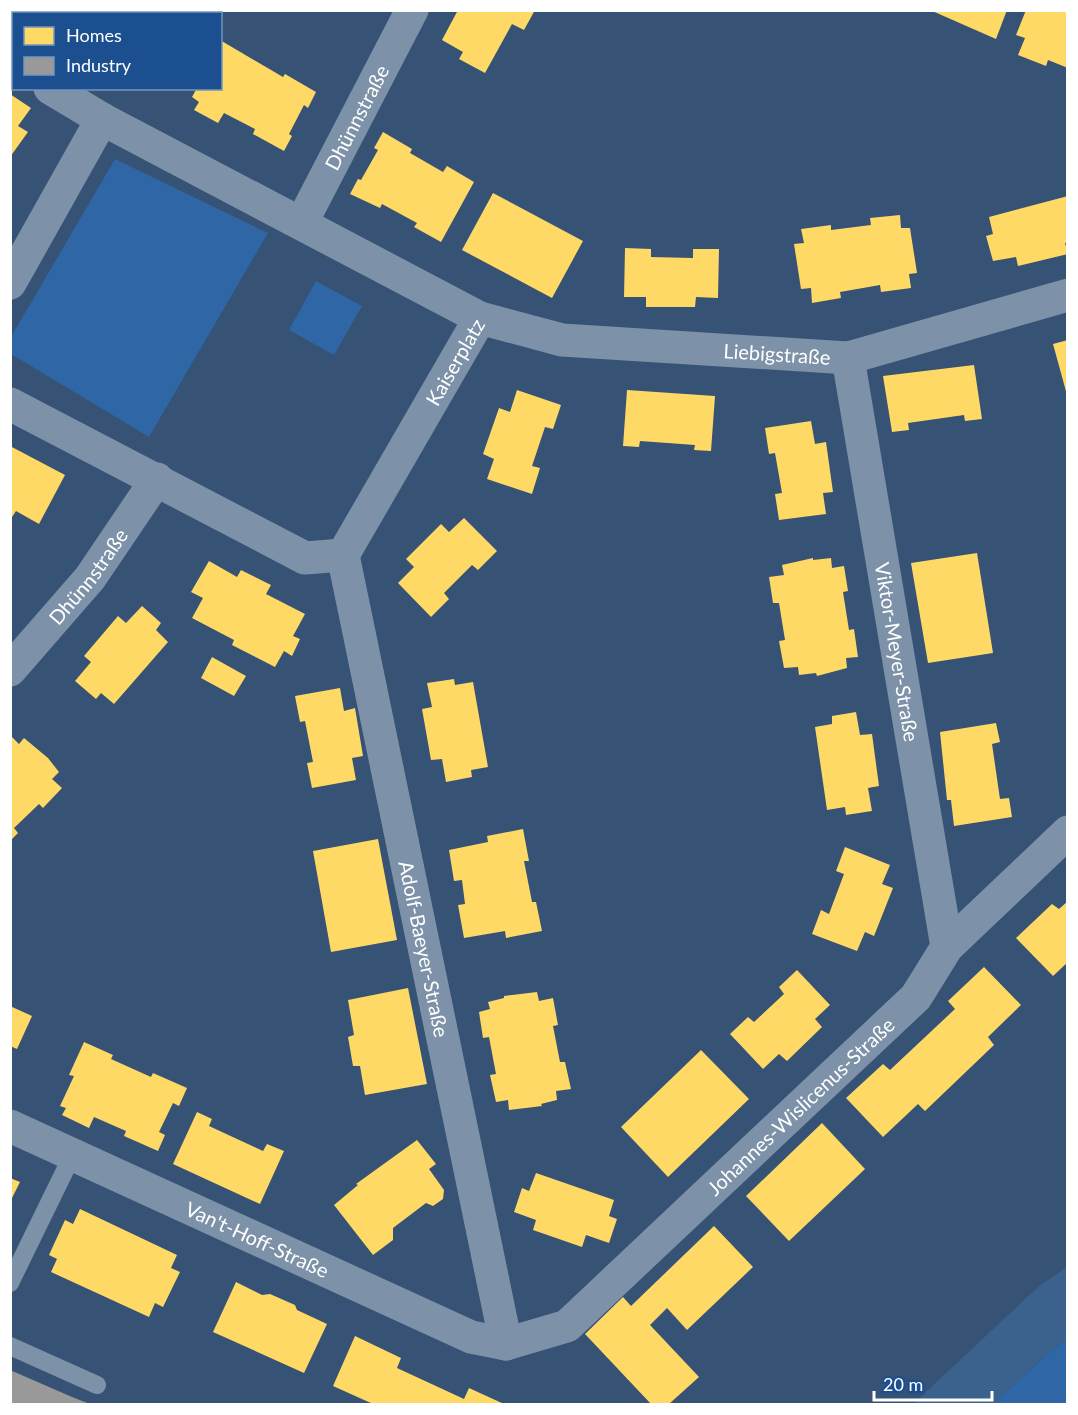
<svg xmlns="http://www.w3.org/2000/svg" width="1078" height="1415" font-family="Lato,sans-serif">
<style>
.green{fill:#2f66a5}
.water{fill:#3b618d}
.homes{fill:#ffd966}
.industry{fill:#999}
.lines{fill:none;stroke-linecap:round;stroke-linejoin:round}
.service{stroke:#7d92a8;stroke-width:18}
.minor{stroke:#7d92a8;stroke-width:33}
.labels{text-anchor:middle;dominant-baseline:central;stroke-width:6;stroke-linejoin:round;paint-order:stroke}
.street-label{font-size:20px;fill:#fff;stroke:#1b4f8f}
</style>
<rect width="100%" height="100%" fill="#365274"/>
<g class="green">
<path d="M115,159L268,233L149,437L11,354V337Z"/>
<path d="M316,281L362,306L334,355L289,330Z"/>
<path d="M1067,1339V1404H993L1047,1354Z"/>
</g>
<path class="water" d="M1067,1267V1339L1047,1354L993,1404H913L1038,1287Z"/>
<g class="homes">
<path d="M22,10H69L68,14H27Z"/>
<path d="M99,10H172L177,14H97Z"/>
<path d="M458,10H535L524,30L512,24L485,73L459,59L463,52L442,40Z"/>
<path d="M930,10H1007L996,39Z"/>
<path d="M1026,10H1068V68L1048,60L1046,66L1018,55L1025,38L1016,35Z"/>
<path d="M220,40L283,77L285,74L316,92L308,108L304,105L289,134L292,136L284,151L253,134L255,129L224,113L218,123L194,110L199,102L192,97L197,88H220Z"/>
<path d="M10,94L31,108L18,126L28,132L10,157Z"/>
<path d="M383,132L412,149L410,153L443,172L447,166L474,182L441,242L414,227L417,223L382,204L380,208L350,194L358,179L361,180L378,150L374,148Z"/>
<path d="M493,193L583,241L552,298L462,250Z"/>
<path d="M1068,196V243H1065L1068,254L1018,266L1016,257L993,261L986,236L993,234L989,217Z"/>
<path d="M900,215L901,228H910L917,273L909,274L911,288L881,292L880,285L840,292L841,298L812,303L811,288L801,289L794,244L804,243L801,229L831,225V230L871,225L870,218Z"/>
<path d="M625,248L651,249V257L693,258V249H719L718,298L696,297L695,307H646V297H624Z"/>
<path d="M1068,340V395H1067L1053,344Z"/>
<path d="M974,365L982,419L965,421L964,415L908,423L909,430L892,432L883,376Z"/>
<path d="M517,390L561,405L553,429L545,427L532,466L540,468L532,494L487,479L494,459L483,454L499,408L510,412Z"/>
<path d="M627,390L715,396L711,451L694,450L695,445L640,441L639,447L623,446Z"/>
<path d="M811,421L815,444L826,442L833,492L823,493L826,514L779,520L775,494L782,493L775,453L769,454L765,428Z"/>
<path d="M10,446L65,475L39,524L16,511L10,520Z"/>
<path d="M464,518L497,551L478,570L472,565L444,593L449,599L431,617L398,583L414,567L406,559L441,524L449,532Z"/>
<path d="M977,553L993,653L928,663L911,563Z"/>
<path d="M813,558V560L831,558L832,568L844,566L848,591L843,592L849,630L854,629L858,657L846,658L847,668L817,676L816,673L799,675L798,667L784,668L779,641L785,640L779,603H773L769,577L784,575L782,565Z"/>
<path d="M209,561L237,577L241,570L271,585L266,594L305,614L293,636L300,639L292,656L284,651L275,667L232,645L234,640L192,618L203,598L191,592Z"/>
<path d="M142,606L161,623L156,630L168,642L114,704L101,693L96,699L75,681L91,662L84,656L118,616L126,623Z"/>
<path d="M212,657L246,676L234,696L201,678Z"/>
<path d="M454,679L455,685L473,682L488,767L471,770L472,777L446,782L442,759L431,760L422,709L432,707L427,683Z"/>
<path d="M340,688L344,711L355,708L363,756L352,758L356,780L312,788L307,763L313,762L305,721L300,722L295,696Z"/>
<path d="M856,712L860,735L872,734L879,786L868,788L872,811L846,815L845,807L827,810L815,727L832,724V716Z"/>
<path d="M996,723L1000,742L992,744L1000,799L1009,798L1012,817L954,826L951,800H947L940,732Z"/>
<path d="M10,735L19,744L24,738L48,758L59,772L52,779L62,788L43,808L39,804L14,828L18,833L10,841Z"/>
<path d="M523,829L529,861H524L532,902H536L542,931L506,938L505,931L464,938L458,905L465,904L462,880L454,881L449,850L488,842L487,836Z"/>
<path d="M378,839L397,940L331,952L313,851Z"/>
<path d="M845,847L890,865L882,884L893,888L874,936L865,932L857,951L812,934L821,910L829,914L844,874L836,871Z"/>
<path d="M1068,901V962L1053,976L1016,938L1052,904L1059,909Z"/>
<path d="M984,967L1021,1005L988,1037L994,1045L925,1111L918,1104L883,1137L846,1098L883,1064L890,1070L955,1009L948,1001Z"/>
<path d="M797,970L830,1005L815,1019L822,1027L787,1061L779,1054L763,1069L730,1034L748,1017L754,1022L784,994L779,987Z"/>
<path d="M408,988L427,1084L365,1095L360,1066H353L348,1037L354,1035L348,1000Z"/>
<path d="M537,992L539,1001L553,998L558,1025L553,1026L560,1062H565L571,1089L556,1091L557,1100L541,1104L542,1106L509,1110L508,1100L496,1102L490,1075L496,1074L489,1037L483,1038L479,1012L490,1009L488,1002L504,998V996Z"/>
<path d="M10,1006L32,1016L17,1049L10,1046Z"/>
<path d="M84,1042L113,1055L111,1059L151,1077L153,1073L187,1088L179,1106L173,1103L159,1132L165,1135L158,1151L124,1136L126,1131L94,1117L89,1128L62,1115L66,1108L60,1106L74,1076L69,1075Z"/>
<path d="M701,1050L749,1099L668,1177L621,1127Z"/>
<path d="M197,1112L212,1119L209,1126L263,1151L267,1144L284,1151L260,1204L173,1164Z"/>
<path d="M822,1123L865,1169L789,1241L746,1196Z"/>
<path d="M417,1140L436,1164L429,1169L444,1190L443,1199L433,1206L426,1203L393,1228V1240L373,1255L334,1205L358,1185L356,1184Z"/>
<path d="M536,1173L614,1200L609,1216L617,1219L609,1243L586,1235L582,1247L533,1230L536,1220L514,1212L522,1188L529,1191Z"/>
<path d="M10,1178L20,1182L10,1202Z"/>
<path d="M80,1209L177,1255L171,1268L180,1272L163,1307L155,1303L149,1317L51,1272L57,1259L49,1255L65,1220L73,1224Z"/>
<path d="M714,1226L753,1267L687,1330L667,1308L650,1325L699,1377L669,1404H651L585,1334L623,1297L631,1306Z"/>
<path d="M236,1282L262,1295L270,1294L295,1305L297,1310L327,1324L304,1373L213,1332Z"/>
<path d="M355,1336L401,1358L397,1368L464,1399L469,1388L504,1404H373L333,1386Z"/>
</g>
<path class="industry" d="M10,1370L72,1397L90,1404H10Z"/>
<g class="lines">
<g class="service">
<path d="M10,1283L73,1154"/>
<path d="M10,1346L97,1385"/>
</g>
<g class="minor">
<path d="M10,66L14,67"/>
<path id="s1" d="M50,88L102,119L480,318L562,340L848,358L1068,295"/>
<path id="s2" d="M302,222L412,10"/>
<path d="M10,283L102,119"/>
<path id="s3" d="M848,358L947,947"/>
<path id="s4" d="M10,404L305,558L343,555L480,318"/>
<path id="s5" d="M343,555L506,1344"/>
<path id="s6" d="M10,670L90,578L157,479"/>
<path id="s7" d="M10,1126L471,1337L506,1344L567,1326L916,997L947,947L1068,832"/>
</g>
</g>
<g class="labels">
<g class="street-label">
<text stroke="none"><textPath href="#s2" startOffset="118">Dhünnstraße</textPath></text>
<text stroke="none"><textPath href="#s1" startOffset="788">Liebigstraße</textPath></text>
<text stroke="none"><textPath href="#s4" startOffset="594">Kaiserplatz</textPath></text>
<text stroke="none"><textPath href="#s6" startOffset="122">Dhünnstraße</textPath></text>
<text stroke="none"><textPath href="#s3" startOffset="298">Viktor-Meyer-Straße</textPath></text>
<text stroke="none"><textPath href="#s5" startOffset="402">Adolf-Baeyer-Straße</textPath></text>
<text stroke="none"><textPath href="#s7" startOffset="927">Johannes-Wislicenus-Straße</textPath></text>
<text stroke="none"><textPath href="#s7" startOffset="272">Van't-Hoff-Straße</textPath></text>
</g>
</g>
<rect width="1078" height="1415" fill="none" stroke="#ffffff" stroke-width="24"/>
<rect x="12" y="12" width="210" height="78" fill="#1b4f8f" stroke="#7695bc" stroke-width="1.5"/>
<rect x="24" y="27" width="30" height="18" fill="#ffd966" stroke="#7695bc" stroke-width="1.5"/>
<text x="66" y="42" font-size="18" fill="#ffffff">Homes</text>
<rect x="24" y="57" width="30" height="18" fill="#999999" stroke="#7695bc" stroke-width="1.5"/>
<text x="66" y="72" font-size="18" fill="#ffffff">Industry</text>
<path d="M874 1391v9h118v-9" fill="none" stroke="#ffffff" stroke-width="3"/>
<text x="883" y="1391" font-size="18" fill="#ffffff" stroke="#1b4f8f" stroke-width="4.5" paint-order="stroke">20 m</text>
</svg>
